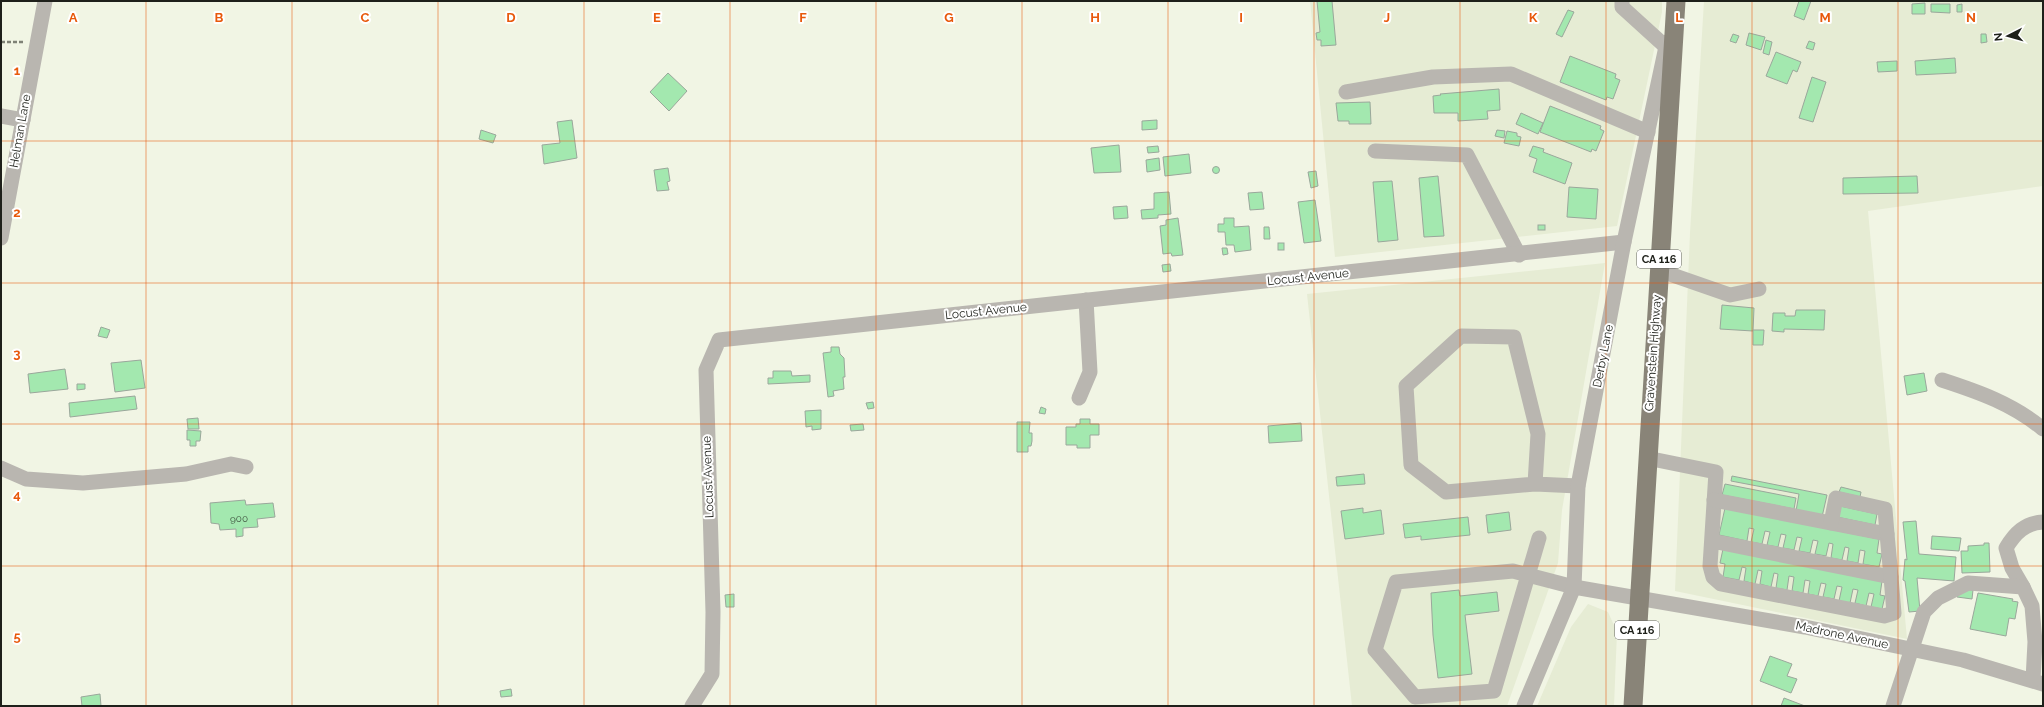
<svg xmlns="http://www.w3.org/2000/svg" width="2044" height="707" font-family="Raleway,sans-serif">
<style>
.built{fill:#e6ecd4}
.building{fill:#a3e8af;stroke:#9aa79b}
.lines{fill:none;stroke-linecap:round;stroke-linejoin:round}
.path{stroke:#7f8276;stroke-width:2.5;stroke-dasharray:4 2;stroke-linecap:butt}
.minor{stroke:#b9b6b0;stroke-width:15}
.major{stroke:#898478;stroke-width:19}
.grid{fill:none;stroke:#e8590c;stroke-width:1;stroke-opacity:0.55}
.labels{text-anchor:middle;dominant-baseline:central;stroke-width:4;stroke-linejoin:round;paint-order:stroke}
.number-label{font-size:10px;fill:#3f523f}
.shield{fill:#fff;stroke:#62635f;stroke-width:1}
.shield-label{font-size:11px;font-weight:bold;fill:#1e201a}
.street-label{font-size:12px;fill:#1e201a;stroke:#fff}
.grid-label{font-size:13px;text-anchor:middle;font-weight:bold;fill:#e8590c;stroke:#fff;stroke-width:4;stroke-linejoin:round;paint-order:stroke}
</style>
<rect width="100%" height="100%" fill="#f1f5e4"/>
<g class="built">
<path d="M1310,1H1662V12L1617,226L1335,257Z"/>
<path d="M1704,1H2043V186L1868,211L1907,639L1675,591L1690,233Z"/>
<path d="M1605,263L1562,510L1558,563L1507,706H1352L1307,294Z"/>
<path d="M1588,604L1608,612L1617,632L1614,706H1537L1571,627Z"/>
</g>
<g class="building">
<path d="M1317,1H1332L1336,45L1321,46V40H1317L1316,33L1320,32Z"/>
<path d="M1799,1H1811L1804,20L1794,16Z"/>
<path d="M1925,3V14H1912V4Z"/>
<path d="M1931,4H1950V13L1931,12Z"/>
<path d="M1962,4V12H1957V5Z"/>
<path d="M1568,10L1574,12L1562,37L1556,34Z"/>
<path d="M1749,33L1765,37L1761,50L1746,45Z"/>
<path d="M1733,34L1739,36L1736,43L1730,41Z"/>
<path d="M1981,34H1986L1987,42L1981,43Z"/>
<path d="M1766,40L1772,42L1769,55L1763,53Z"/>
<path d="M1809,41L1815,43L1813,50L1806,48Z"/>
<path d="M1776,52L1801,62L1797,72L1793,70L1787,84L1766,76Z"/>
<path d="M1570,56L1616,74L1615,78L1620,80L1613,99L1607,97L1606,100L1560,82Z"/>
<path d="M1955,58L1956,73L1916,75L1915,61Z"/>
<path d="M1897,61V71L1878,72L1877,62Z"/>
<path d="M668,73L687,91L669,111L650,92Z"/>
<path d="M1812,77L1826,82L1813,122L1799,118Z"/>
<path d="M1499,89L1500,110L1487,111L1488,119L1458,121V113H1434L1433,96L1441,95L1440,94Z"/>
<path d="M1370,102L1371,124H1349V121H1338L1336,103Z"/>
<path d="M1550,106L1601,126L1600,129L1604,131L1596,151L1592,149L1591,152L1540,132Z"/>
<path d="M1521,113L1543,123L1538,134L1516,124Z"/>
<path d="M572,120L577,158L544,164L542,145L560,143L557,122Z"/>
<path d="M1157,120V129L1142,130V121Z"/>
<path d="M481,130L496,135L493,143L479,139Z"/>
<path d="M1497,130L1505,131L1504,138L1495,136Z"/>
<path d="M1507,131L1517,133V136L1521,137L1519,146L1504,143Z"/>
<path d="M1119,145L1121,172L1094,173L1091,148Z"/>
<path d="M1158,146L1159,152L1148,153L1147,147Z"/>
<path d="M1533,146L1544,149L1543,152L1572,163L1565,184L1533,172L1537,159L1529,156Z"/>
<path d="M1189,154L1191,173L1165,176L1163,157Z"/>
<path d="M1159,158L1160,170L1147,172L1146,160Z"/>
<circle cx="1216" cy="170" r="3.5"/>
<path d="M668,168L670,181L667,182L669,190L657,191L654,170Z"/>
<path d="M1316,171L1318,186L1311,188L1308,172Z"/>
<path d="M1438,176L1444,236L1424,237L1419,178Z"/>
<path d="M1917,176L1918,193L1843,194V178Z"/>
<path d="M1392,181L1398,240L1378,242L1373,182Z"/>
<path d="M1569,187L1598,189L1596,219L1567,217Z"/>
<path d="M1169,192L1171,214L1158,215V218L1142,219L1141,210L1154,209V193Z"/>
<path d="M1262,192L1264,209L1250,210L1248,193Z"/>
<path d="M1315,200L1321,241L1304,243L1298,202Z"/>
<path d="M1127,206L1128,218L1114,219L1113,207Z"/>
<path d="M1178,218L1183,255L1172,256L1171,253L1163,254L1160,226L1166,225V220Z"/>
<path d="M1224,218H1234V227L1249,226L1251,250L1235,252L1234,245H1226L1225,232H1218V224H1224Z"/>
<rect x="1538" y="225" width="7" height="5"/>
<path d="M1264,227H1269L1270,239H1264Z"/>
<rect x="1278" y="243" width="6" height="7"/>
<path d="M1222,248H1227L1228,254L1223,255Z"/>
<path d="M1170,264L1171,271L1163,272L1162,265Z"/>
<path d="M1722,305L1754,308L1753,331L1720,329Z"/>
<path d="M1796,310H1825L1824,330L1784,329V332L1772,331L1773,313H1785V316H1795Z"/>
<path d="M101,327L110,330L107,338L98,336Z"/>
<path d="M1753,330H1764L1763,345H1753Z"/>
<path d="M831,347H839L840,354L844,358L845,377H843L844,389L833,391L834,396L828,397L823,353L831,352Z"/>
<path d="M141,360L145,388L115,392L111,363Z"/>
<path d="M65,369L68,389L30,393L28,374Z"/>
<path d="M773,371H791L792,376L810,375V382L768,384V378H773Z"/>
<path d="M1924,373L1927,391L1907,395L1904,376Z"/>
<path d="M77,384H85V389L77,390Z"/>
<path d="M135,396L137,409L70,417L69,403Z"/>
<path d="M873,402L874,408L868,409L866,403Z"/>
<path d="M1041,407L1046,409L1045,414L1039,413Z"/>
<path d="M821,410V429L812,430V426L806,427L805,411Z"/>
<path d="M198,418L199,429H188L187,419Z"/>
<path d="M1080,419H1090V424H1099V435H1090V448H1077V445H1066V427H1076V424H1080Z"/>
<path d="M1017,422H1030L1029,433H1032V441L1031,446H1028V452H1017Z"/>
<path d="M1301,423L1302,441L1269,443L1268,426Z"/>
<path d="M863,424L864,430L851,431L850,425Z"/>
<path d="M187,430L201,431L200,441H196V446H190V440H187Z"/>
<path d="M1364,474L1365,484L1337,486L1336,477Z"/>
<path d="M1732,476L1827,495L1822,517L1796,511L1799,494L1731,481Z"/>
<path d="M1725,484L1796,498L1794,509L1722,495Z"/>
<path d="M1841,487L1861,492L1860,497L1839,492Z"/>
<path d="M245,500L246,505L273,503L275,517L257,519L258,527L243,528V536L236,537V529L220,530L219,524L211,523L210,503Z"/>
<path d="M1840,506L1877,514L1875,525L1837,517Z"/>
<path d="M1363,508V513L1381,510L1384,534L1345,539L1341,511Z"/>
<path d="M1725,508L1879,539L1877,553L1882,554L1879,567L1863,564L1865,551L1860,550L1858,563L1847,561L1849,548L1845,547L1842,560L1831,558L1833,544L1829,543L1826,556L1815,554L1818,541L1813,540L1810,553L1799,551L1802,538L1797,537L1794,550L1783,548L1786,535L1781,534L1778,547L1767,545L1770,532L1765,531L1762,544L1751,542L1754,529L1749,528L1747,541L1719,535Z"/>
<path d="M1509,512L1511,530L1488,533L1486,515Z"/>
<path d="M1468,517L1470,535L1421,540V536L1405,538L1403,524Z"/>
<path d="M1916,521L1919,554L1956,557L1954,581L1917,578L1920,611L1909,612L1905,581L1903,580L1905,559L1907,560L1903,522Z"/>
<path d="M1932,536L1961,538L1959,551L1931,549Z"/>
<path d="M1984,543H1989L1990,572L1962,573L1961,551H1968V546L1984,545Z"/>
<path d="M1723,549L1882,581L1880,595L1885,596L1882,609L1871,607L1874,594L1869,593L1866,606L1855,603L1858,590L1853,589L1850,603L1839,601L1842,587L1837,586L1834,599L1823,597L1826,584L1821,583L1818,596L1808,594L1810,581L1805,580L1803,593L1792,591L1794,577L1789,576L1787,590L1776,588L1778,574L1774,573L1771,587L1760,584L1762,571L1758,570L1755,584L1744,581L1746,568L1742,567L1739,580L1723,577L1725,564L1720,563Z"/>
<path d="M1958,589L1973,590L1972,599L1957,597Z"/>
<path d="M1459,590L1460,596L1497,592L1499,611L1465,615L1472,674L1438,678L1433,635L1431,593Z"/>
<path d="M1978,593L2013,599L2012,601L2018,602L2015,619L2009,618L2006,636L1970,629Z"/>
<path d="M734,594V607H726L725,595Z"/>
<path d="M1770,656L1792,664L1787,676L1797,679L1791,693L1760,681Z"/>
<path d="M511,689L512,696L501,697L500,691Z"/>
<path d="M100,694L101,706H82L81,697Z"/>
<path d="M1784,698L1805,706H1781Z"/>
</g>
<g class="lines">
<path class="path" d="M1,42H24"/>
<g class="minor">
<path d="M1622,1V7L1666,47"/>
<path d="M1346,92L1433,77L1511,74L1648,132"/>
<path d="M1,116L23,120"/>
<path d="M1375,151L1467,155L1519,255"/>
<path d="M1,238L45,1"/>
<path d="M1658,270L1730,295L1759,289"/>
<path d="M1942,380C1979,392 2013,404 2043,429"/>
<path d="M1079,398L1090,372L1086,300"/>
<path d="M1647,458L1716,472L1710,566L1713,577L1721,584L1884,616L1894,613L1891,577L1712,541"/>
<path d="M1,468L26,479L83,483L186,474L231,464L246,467"/>
<path d="M1535,484L1538,434L1514,337L1461,336L1406,386L1411,465L1446,492L1535,484L1578,486"/>
<path d="M1714,500L1887,534L1891,577"/>
<path d="M1831,523L1836,498L1885,509L1887,534"/>
<path d="M1539,538L1494,691L1415,697L1375,650L1396,582L1513,571L1574,587L1805,627L1963,660L2043,684"/>
<path d="M2023,587L2012,568L2006,548C2015,533 2025,523 2043,522"/>
<path d="M692,706L712,674L713,612L706,370L719,340L1624,242"/>
<path d="M1524,706L1574,587L1578,486L1624,242L1667,42"/>
<path d="M1893,706L1924,612L1938,598L1968,583L2023,587L2032,606L2035,642L2033,680"/>
</g>
<path class="major" d="M1633,706L1676,1"/>
</g>
<path class="grid" d="M146,1V706M292,1V706M438,1V706M584,1V706M730,1V706M876,1V706M1022,1V706M1168,1V706M1314,1V706M1460,1V706M1606,1V706M1752,1V706M1898,1V706M1,141H2043M1,283H2043M1,424H2043M1,566H2043"/>
<g class="labels">
<g class="number-label">
<text x="239" y="518">900</text>
</g>
<g class="shield">
<rect x="1637" y="250" width="44" height="18" rx="3"/>
<rect x="1615" y="621" width="44" height="18" rx="3"/>
</g>
<g class="shield-label">
<text x="1659" y="259">CA 116</text>
<text x="1637" y="630">CA 116</text>
</g>
<g class="street-label">
<text transform="translate(20 131) rotate(-80)">Helman Lane</text>
<text transform="translate(1308 277) rotate(-6)">Locust Avenue</text>
<text transform="translate(986 311) rotate(-6)">Locust Avenue</text>
<text transform="translate(1653 353) rotate(-86)">Gravenstein Highway</text>
<text transform="translate(1603 356) rotate(-79)">Derby Lane</text>
<text transform="translate(708 477) rotate(-92)">Locust Avenue</text>
<text transform="translate(1842 635) rotate(12)">Madrone Avenue</text>
</g>
</g>
<g class="grid-label">
<text x="73" y="22">A</text>
<text x="219" y="22">B</text>
<text x="365" y="22">C</text>
<text x="511" y="22">D</text>
<text x="657" y="22">E</text>
<text x="803" y="22">F</text>
<text x="949" y="22">G</text>
<text x="1095" y="22">H</text>
<text x="1241" y="22">I</text>
<text x="1387" y="22">J</text>
<text x="1533" y="22">K</text>
<text x="1679" y="22">L</text>
<text x="1825" y="22">M</text>
<text x="1971" y="22">N</text>
<text x="17" y="75">1</text>
<text x="17" y="217">2</text>
<text x="17" y="358">3</text>
<text x="17" y="499">4</text>
<text x="17" y="641">5</text>
</g>
<rect width="2044" height="707" fill="none" stroke="#1e201a" stroke-width="4"/>
<g transform="translate(2008 36) rotate(264)" stroke="#ffffff" stroke-width="3" paint-order="stroke">
<path d="M0-3L7 15L0 10L-7 15Z" fill="#1e201a"/>
<text y="-6" font-size="11" font-weight="bold" text-anchor="middle" fill="#1e201a">N</text>
</g>
</svg>
